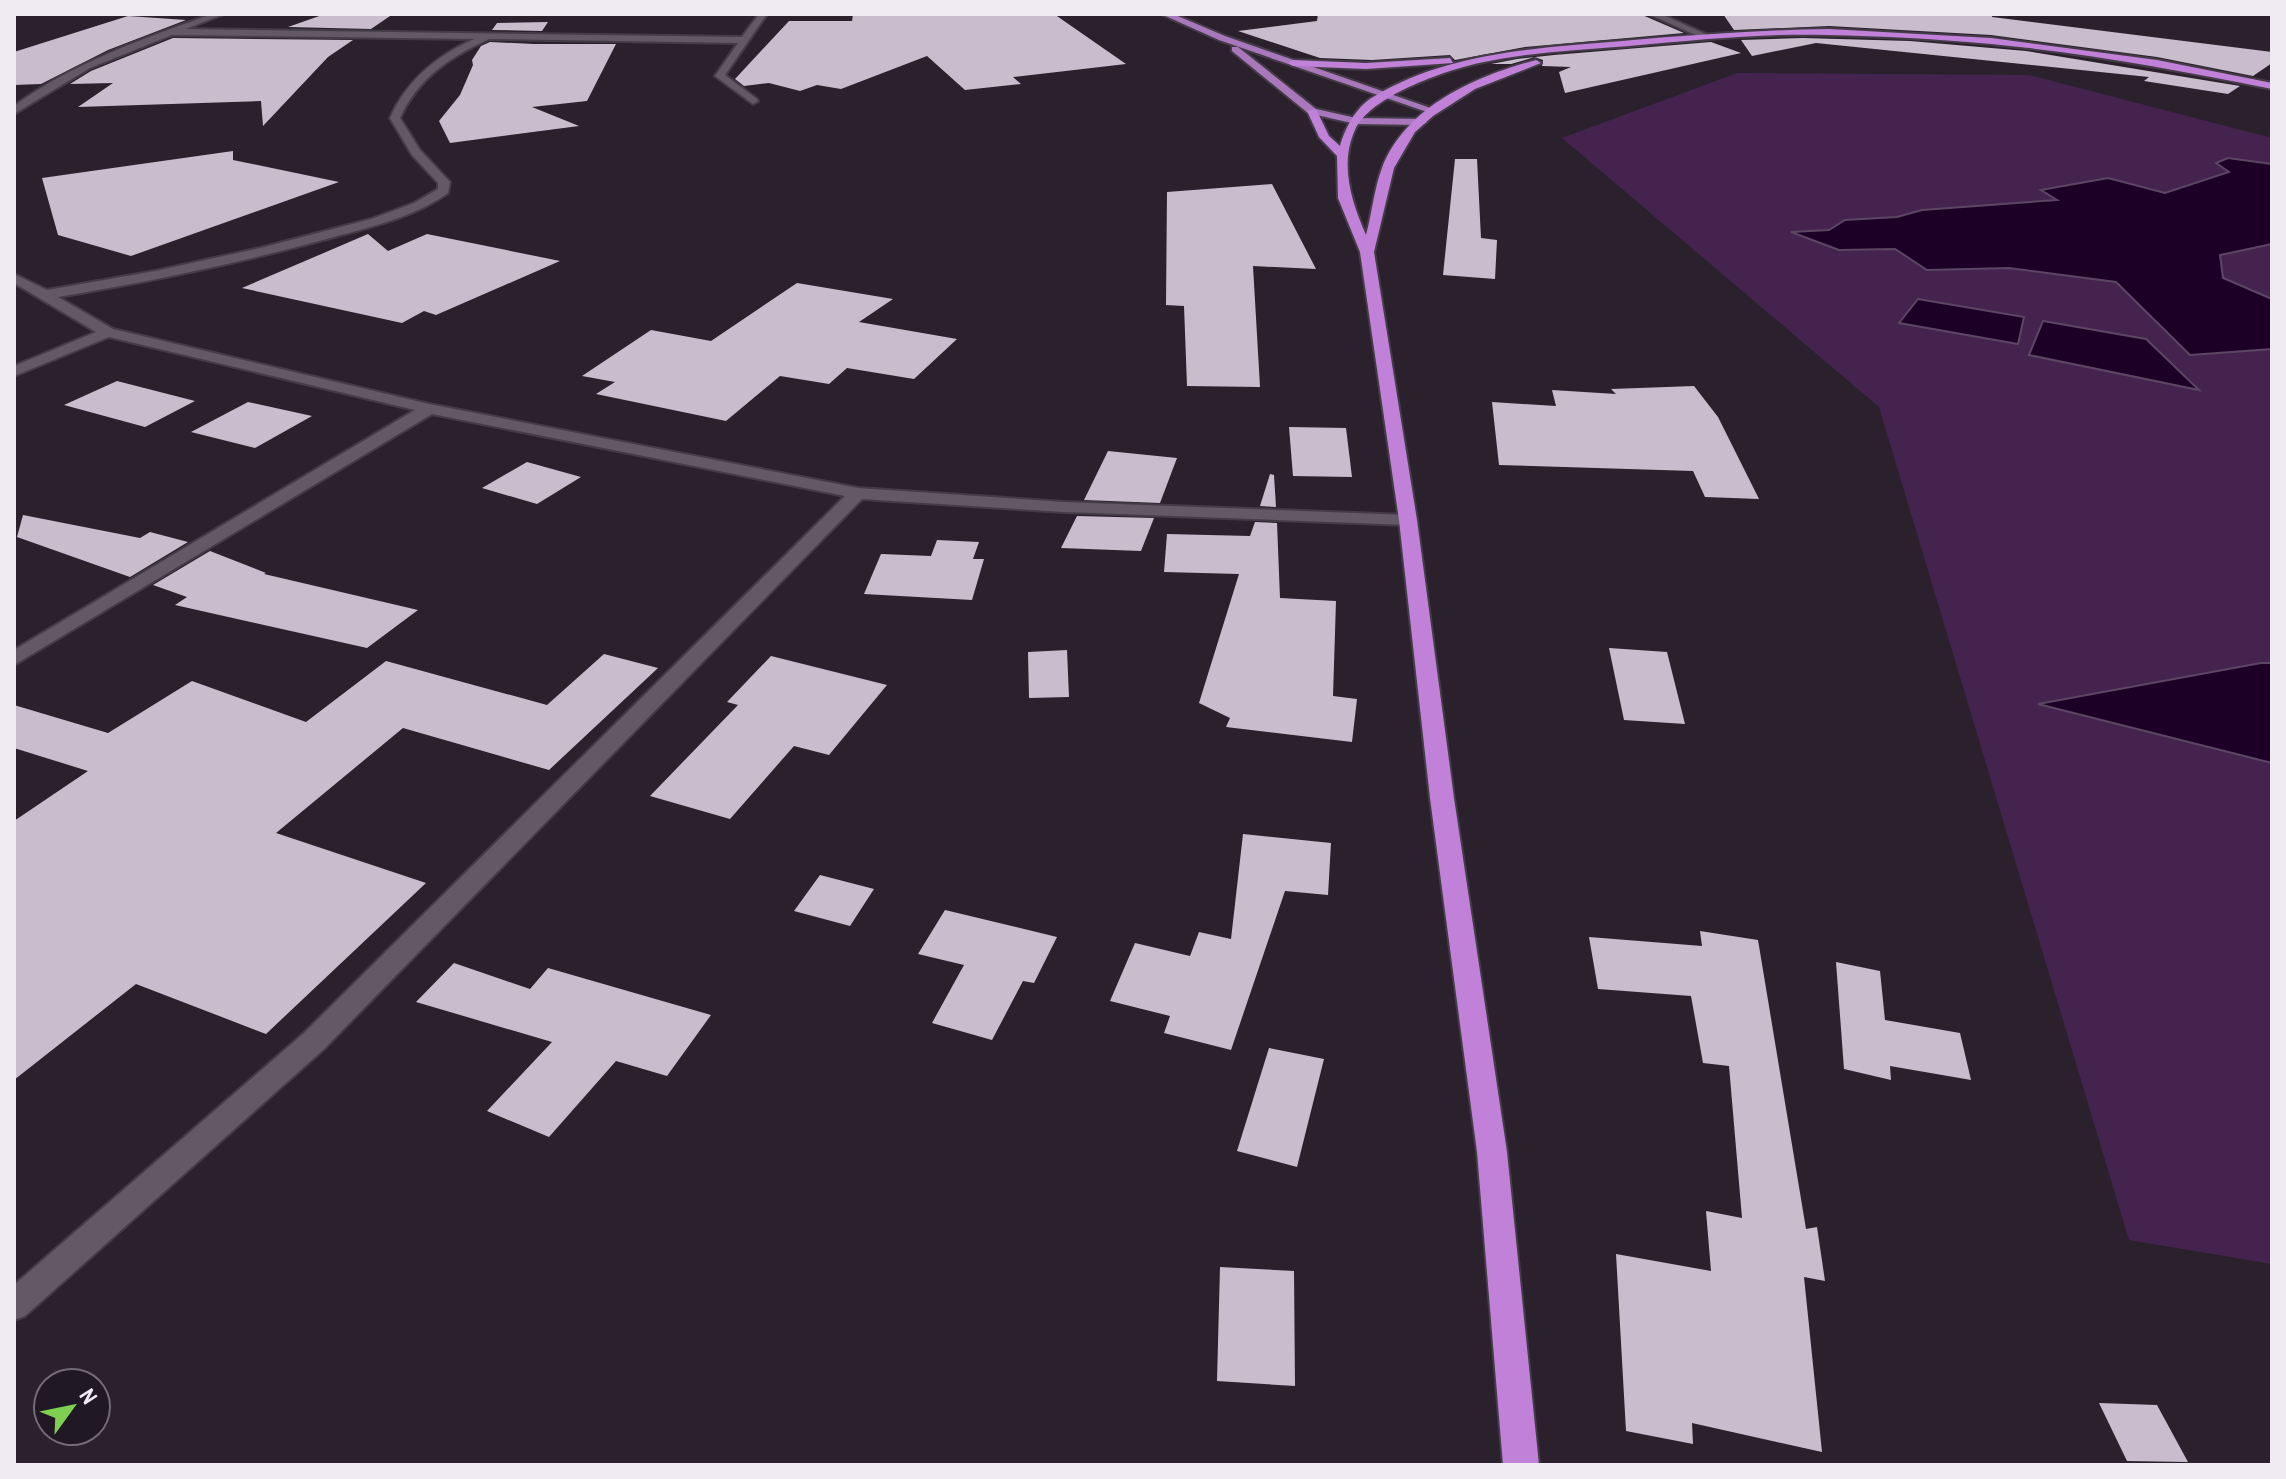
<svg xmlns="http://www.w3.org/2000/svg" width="2286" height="1479" font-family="'Archivo Narrow',sans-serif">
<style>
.green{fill:#44244f}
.water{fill:#1c0026;stroke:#5c4664;stroke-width:2}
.building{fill:#c9bdcd}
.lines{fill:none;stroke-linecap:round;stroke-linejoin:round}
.minor-casing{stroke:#433c46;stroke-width:4}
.primary-casing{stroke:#433c46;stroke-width:4}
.trunk-casing{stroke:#433c46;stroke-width:4}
.minor{fill:#625866;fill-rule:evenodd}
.primary{fill:#a977bc;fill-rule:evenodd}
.trunk{fill:#c181d9;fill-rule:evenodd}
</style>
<rect width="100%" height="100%" fill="#2a212d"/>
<path class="green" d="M1737,73L2029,75L2272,138V1264L2129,1240L1879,407L1562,138Z"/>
<g class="water">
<path d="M2228,158L2272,164V244L2220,255L2223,278L2272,299V349L2190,355L2116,282L2009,268L1927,270L1895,249L1839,250L1791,232L1829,230L1845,220L1897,217L1922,210L2057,200L2041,190L2108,178L2165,193L2229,172L2216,163Z"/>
<path d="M1918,299L2024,317L2018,344L1899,323Z"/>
<path d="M2043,321L2146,339L2199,390L2029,355Z"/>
<path d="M2261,663H2272V763L2038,704Z"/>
</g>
<g class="building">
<path d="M325,14H393L371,29L288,27Z"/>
<path d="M853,14H1054L1126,64L1013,77L1021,84L965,90L927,56L841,89L817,85L800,91L769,83L744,86L735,79L789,21H852Z"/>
<path d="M1318,14H1640L1684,33L1525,47L1455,60L1450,55L1372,60L1320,58L1238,31L1317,21Z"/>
<path d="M1723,14H1992V17L2272,52V63L2253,76L2157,57L1991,35L1829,26L1734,30Z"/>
<path d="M128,16L186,20L108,50L41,84L14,85V52Z"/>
<path d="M548,22L542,31L492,30L497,23Z"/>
<path d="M173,38L353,40L328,57L263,126L261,101L78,107L113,83L70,84L91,71Z"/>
<path d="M1803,38L1910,41L2026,51L2240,86L2228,94L2144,81L2149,77L1816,43L1752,56L1741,40Z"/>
<path d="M490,42L534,44H616L587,101L532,107L579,126L450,143L439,121L460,95L473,65L472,60L481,46Z"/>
<path d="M1711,42L1741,53L1565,93L1559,72L1571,67L1542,66L1543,60L1535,57L1511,64H1491L1517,59L1554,55Z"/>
<path d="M233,151V160L339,182L131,256L58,235L42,178Z"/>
<path d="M1455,159H1477L1481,238L1497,240L1495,279L1443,275Z"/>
<path d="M1272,184L1316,269L1253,266L1260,387L1187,386L1184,306L1166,305L1167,192Z"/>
<path d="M368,234L388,251L427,234L560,261L436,315L424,311L402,323L242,288Z"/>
<path d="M797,283L893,299L859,322L957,339L914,379L847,368L829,384L780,376L726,421L596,394L615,382L582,376L651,330L711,341Z"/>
<path d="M117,381L195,401L145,427L64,405Z"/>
<path d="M1694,386L1718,417L1759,499L1705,497L1693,471L1499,465L1492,402L1556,406L1552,390L1616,394L1611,389Z"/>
<path d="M248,402L312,416L255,448L191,432Z"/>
<path d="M1289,427L1346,428L1352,477L1293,476Z"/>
<path d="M1108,451L1177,458L1160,503L1084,500Z"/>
<path d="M527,462L581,477L537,504L482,488Z"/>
<path d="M1270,474L1274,475L1276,507L1260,506Z"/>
<path d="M23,515L140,538L150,532L188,542L130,577L17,537Z"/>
<path d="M1077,516L1154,518L1141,551L1061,548Z"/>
<path d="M1255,522L1277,523L1280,598L1336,601L1333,696L1357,699L1352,742L1226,727L1230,718L1199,703L1239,574L1164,572L1167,534L1250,536Z"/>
<path d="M937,540L979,542L973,559H984L972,600L864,594L881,554L931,556Z"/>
<path d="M210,551L266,573L264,574L418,610L367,648L175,605L187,597L153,585Z"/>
<path d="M1609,648L1667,652L1685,724L1624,720Z"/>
<path d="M1067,650L1069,697L1029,698L1028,652Z"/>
<path d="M604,654L658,668L549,770L403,728L276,833L426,883L266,1034L136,984L14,1080V821L88,771L14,748V705L108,733L192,681L306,722L386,661L547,705Z"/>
<path d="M771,656L887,685L829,755L794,746L730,819L650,796L738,705L727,702Z"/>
<path d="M1243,834L1331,843L1328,895L1285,891L1231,1050L1164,1033L1170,1016L1110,1001L1135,943L1190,956L1199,932L1231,939Z"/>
<path d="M820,875L874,889L850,926L794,911Z"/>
<path d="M945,910L1057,937L1034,983L1023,981L992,1040L932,1023L964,965L918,954Z"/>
<path d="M1700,931L1758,940L1806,1229L1817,1227L1825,1281L1804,1277L1822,1452L1692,1423L1693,1444L1626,1431L1616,1254L1711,1271L1706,1211L1742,1218L1729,1066L1703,1063L1691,996L1598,989L1589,937L1702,946Z"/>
<path d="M1836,962L1880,971L1885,1020L1960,1033L1971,1080L1890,1066L1891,1080L1844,1069Z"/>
<path d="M454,963L530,989L548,968L711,1015L667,1076L616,1061L549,1137L487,1111L552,1042L416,1002Z"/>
<path d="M1269,1048L1324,1059L1297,1167L1237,1151Z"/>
<path d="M1220,1267L1294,1271L1295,1386L1217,1381Z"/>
<path d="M2099,1403L2157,1405L2188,1462L2127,1461Z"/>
</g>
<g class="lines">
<g class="minor-casing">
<g id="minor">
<path d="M212,14H224L186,29L742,37L759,14H767L725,75L757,99L758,101L753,104L715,76L738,43L489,39C450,57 418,78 400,118L420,150L450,182L448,193C411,219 366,228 323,240C235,264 147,282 58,297L113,329L429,404L858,488L1064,502L1408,515L1417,520L1408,525L1064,512L862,499L324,1049L25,1316L14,1320V1285L304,1033L845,496L432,414L14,665V650L415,410L109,337L14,376V366L96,332L14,283V274L47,290L155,271L260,248L371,219L414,203L438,189V183L412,155L390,118C407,80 436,56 474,39L172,35L90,68L14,114V106C74,62 143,39 212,14Z"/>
<path d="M1649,14H1661L1710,36L1702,38Z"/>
</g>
</g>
<g class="primary-casing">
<g id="primary">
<path d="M1161,14H1173L1225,36L1439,111L1430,113L1219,40Z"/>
<path d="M1232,47H1238L1316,109L1356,118L1422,119L1427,122L1422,125L1356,124L1308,113L1232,51Z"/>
</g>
</g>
<g class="trunk-casing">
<g id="trunk">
<path d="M1829,29L1991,38L2157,60L2272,83V89C2179,70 2086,53 1991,44C1938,39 1882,36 1828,35C1762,33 1696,40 1629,46C1579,50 1528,52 1479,63C1444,71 1370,96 1355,130C1339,165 1352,203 1366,235C1372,213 1374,189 1382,168C1406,106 1476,76 1536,60L1541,63L1475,89L1433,116L1415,132L1394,168L1374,252L1417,520L1454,798L1507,1152L1539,1465H1503L1477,1152L1430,798L1399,520L1360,252L1338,198L1337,156L1319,137L1307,111L1316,109L1329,136L1340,146C1345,128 1356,107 1373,97C1447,52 1538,48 1622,41C1691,35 1759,30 1829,29Z"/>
<path d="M1450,58L1453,63L1366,69L1293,66L1288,63L1293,60L1366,63Z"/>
</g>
</g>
<use href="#minor" class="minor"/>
<use href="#primary" class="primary"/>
<use href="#trunk" class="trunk"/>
</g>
<rect width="2286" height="1479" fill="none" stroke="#f0ebf3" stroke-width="32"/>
<g transform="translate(72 1407) rotate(57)"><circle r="38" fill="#201824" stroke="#736c77" stroke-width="2"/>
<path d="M0-6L14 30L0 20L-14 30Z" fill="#7ed053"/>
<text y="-12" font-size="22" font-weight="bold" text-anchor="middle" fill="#f0ebf3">N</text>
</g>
</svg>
